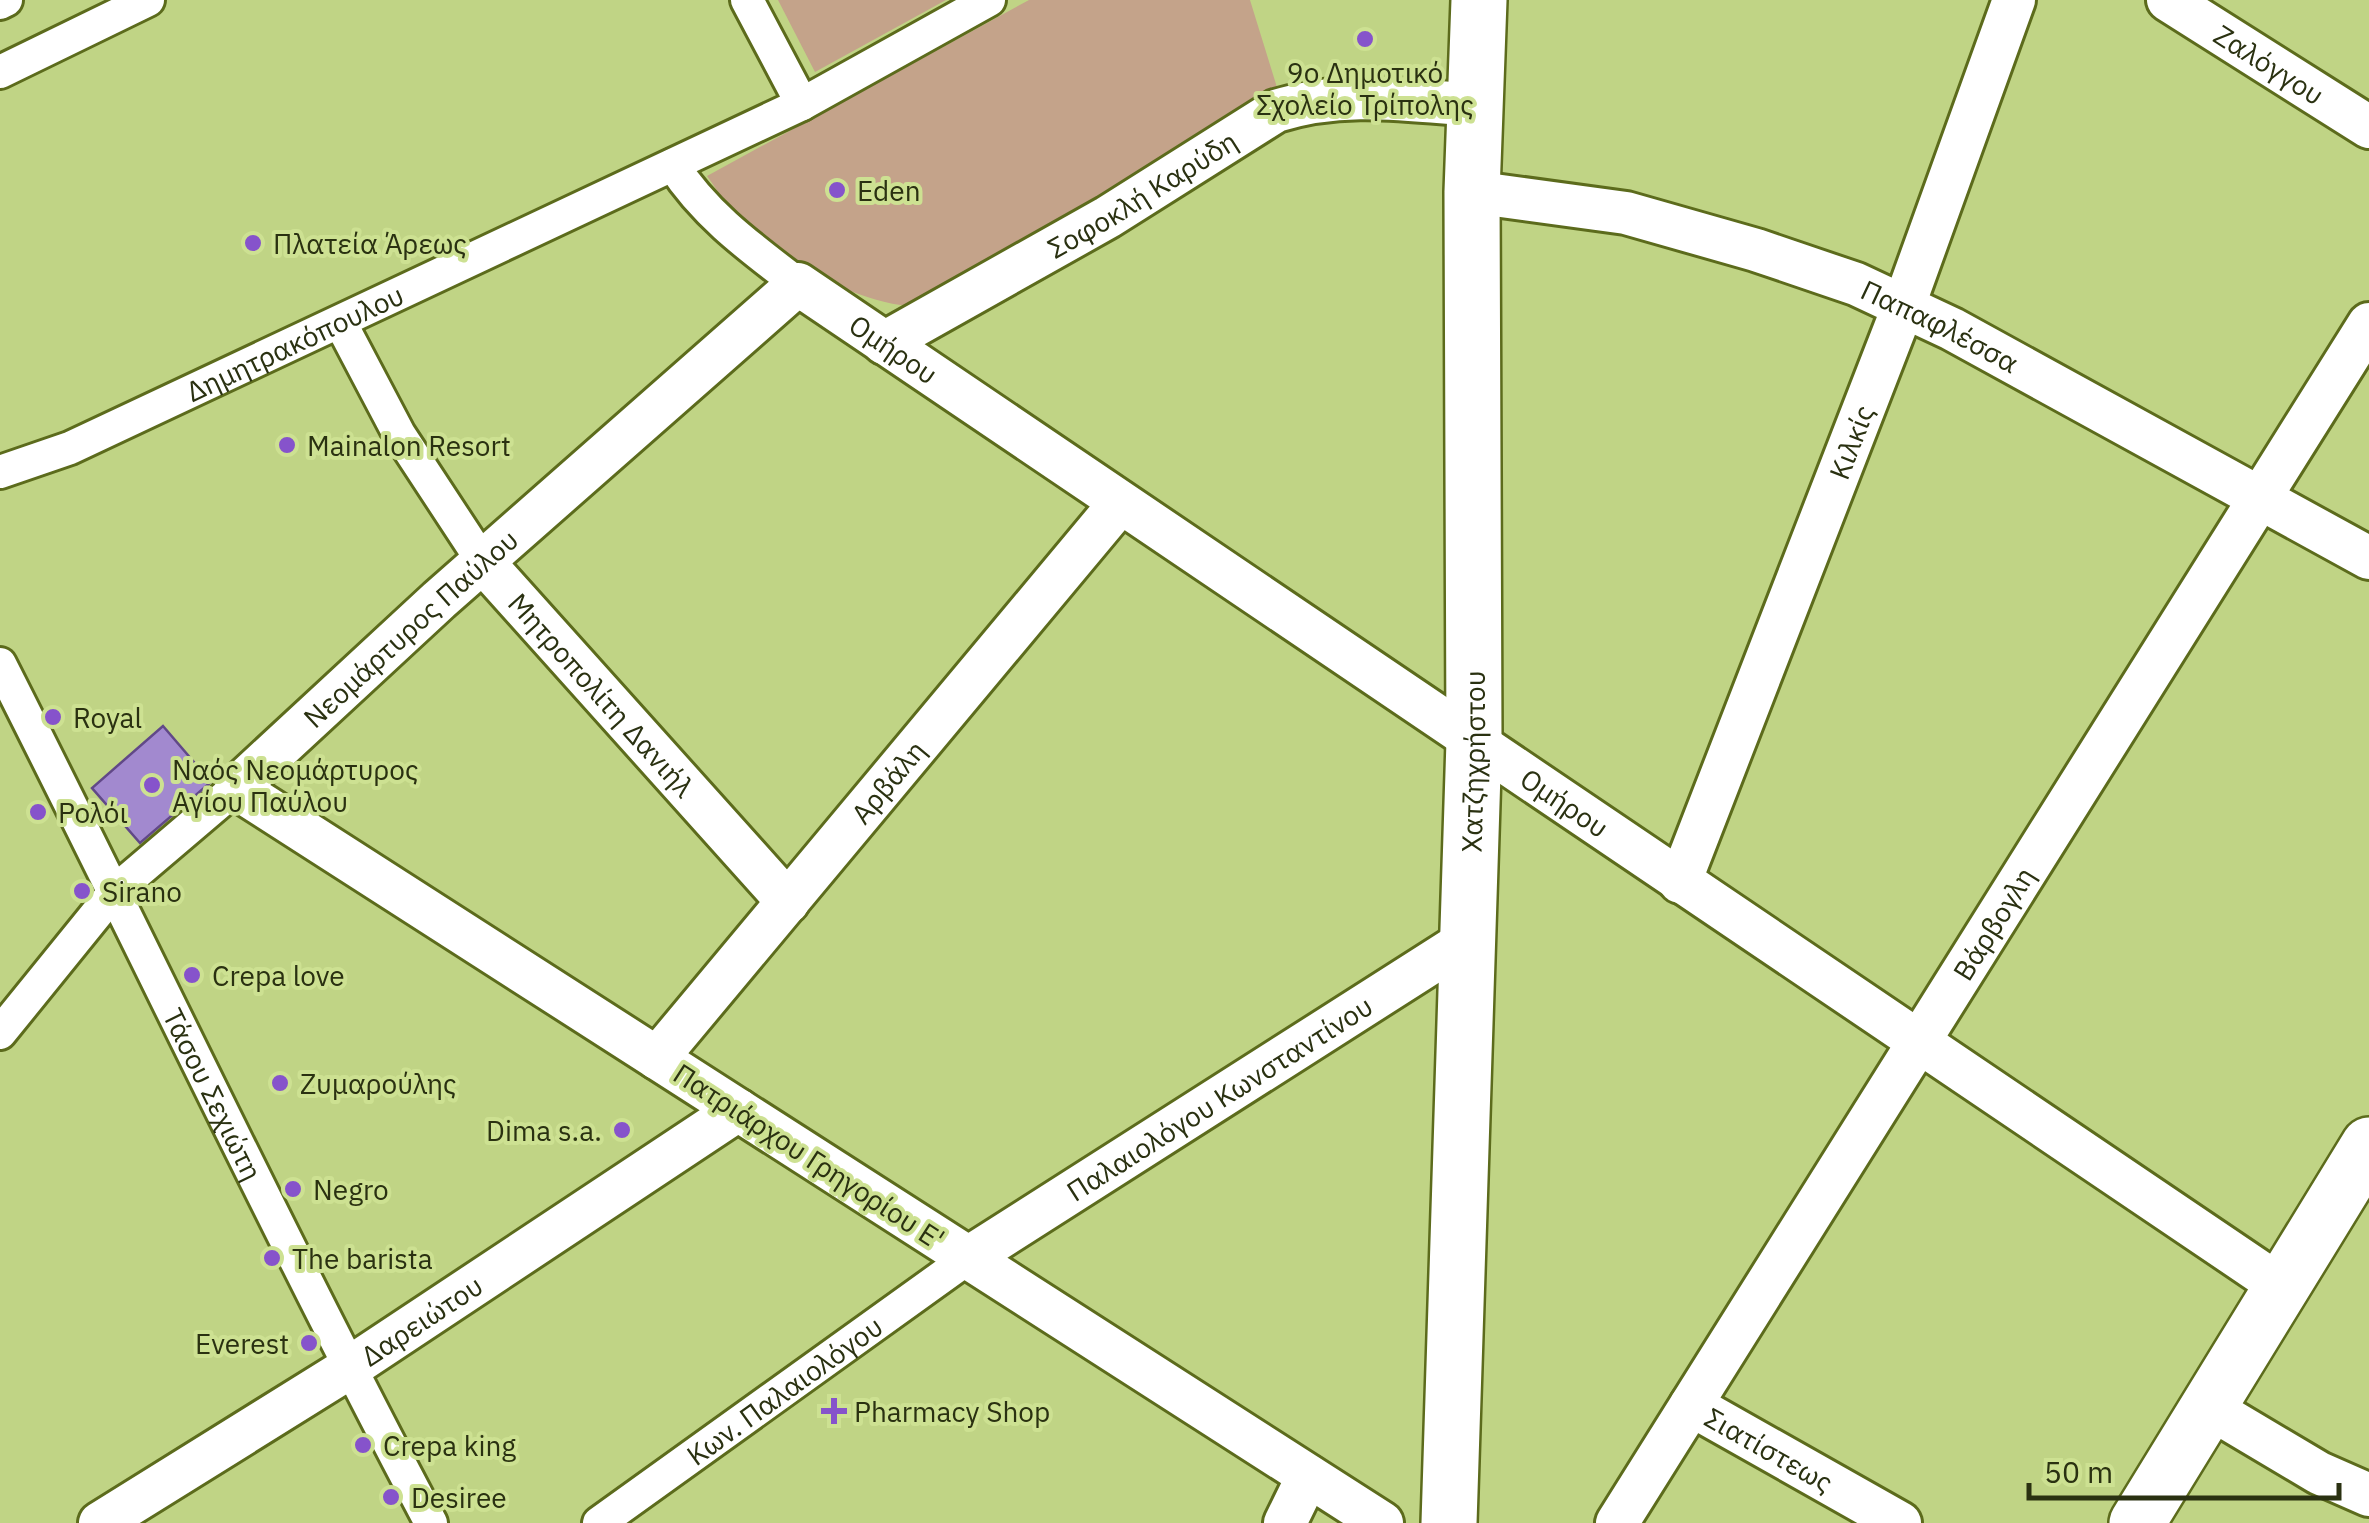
<svg xmlns="http://www.w3.org/2000/svg" width="2369" height="1523" font-family="'IBM Plex Sans',sans-serif">
<style>
.green{fill:#c4a38a}
.building{fill:#a289cf;stroke:#614888;stroke-width:2.5}
.lines{fill:none;stroke-linecap:round;stroke-linejoin:round}
.pedestrian-casing{stroke:#5c6b1c;stroke-width:38}
.minor-casing{stroke:#5c6b1c;stroke-width:48}
.tertiary-casing{stroke:#5c6b1c;stroke-width:60}
.primary-casing{stroke:#5c6b1c;stroke-width:60}
.pedestrian{stroke:#fff;stroke-width:32}
.minor{stroke:#fff;stroke-width:42}
.tertiary{stroke:#fff;stroke-width:55}
.primary{stroke:#fff;stroke-width:55}
.poi-dot{fill:#8653cb;stroke:#cde192;stroke-width:4}
.labels{text-anchor:middle;dominant-baseline:central;stroke-width:8;stroke-linejoin:round;paint-order:stroke}
.street-label{font-size:28px;fill:#2a3111;stroke:#cde192}
.poi-label{font-size:28px;fill:#2a3111;stroke:#cde192;text-anchor:start}
</style>
<rect width="100%" height="100%" fill="#c0d485"/>
<g class="green">
<path d="M778,0H946L815,72Z"/>
<path d="M1029,0H1250L1280,97L1190,147L921,306C868,309 783,262 744,226C730,213 719,192 707,176Z"/>
</g>
<path class="building" d="M163,726L211,782L140,843L92,788Z"/>
<g class="lines">
<g class="pedestrian-casing">
<g id="pedestrian">
<path d="M747,0L802,104"/>
<path d="M0,3L6,0"/>
<path d="M0,72L148,0"/>
<path d="M673,165C705,215 751,248 798,284"/>
<path d="M340,322L399,434L483,562"/>
<path id="s1" d="M0,472L70,448L802,104L989,0"/>
<path id="s2" d="M0,664C145,950 281,1240 431,1523"/>
<path d="M0,1033L115,891L236,788"/>
<path id="s3" d="M599,1523L968,1258"/>
</g>
</g>
<g class="minor-casing">
<g id="minor">
<path id="s4" d="M2168,0L2369,127"/>
<path id="s5" d="M1472,192L1626,213L1756,250L1856,284L1952,329L2369,558"/>
<path id="s6" d="M884,343L1108,217L1276,111C1343,90 1406,100 1475,105"/>
<path id="s7" d="M483,562L788,902"/>
<path id="s8" d="M1680,882L1904,305L2014,0"/>
<path id="s9" d="M657,1058L1120,503"/>
<path id="s10" d="M968,1258L1470,938"/>
<path id="s11" d="M1691,1405L1900,1523"/>
<path d="M2208,1407L2319,1473L2369,1495"/>
<path id="s12" d="M100,1523L349,1368L738,1110"/>
<path d="M1285,1523L1308,1476"/>
<path id="s13" d="M1382,1523L236,788L439,600L798,284L2282,1287"/>
<path id="s14" d="M1617,1523L2369,324"/>
</g>
</g>
<g class="tertiary-casing">
<g id="tertiary">
<path id="s15" d="M1449,1523L1474,741L1472,192L1479,0"/>
</g>
</g>
<g class="primary-casing">
<path id="primary" d="M2137,1523L2369,1145"/>
</g>
<use href="#pedestrian" class="pedestrian"/>
<use href="#minor" class="minor"/>
<use href="#tertiary" class="tertiary"/>
<use href="#primary" class="primary"/>
</g>
<g class="poi-dot">
<circle cx="1365" cy="39" r="10"/>
<circle cx="837" cy="190" r="10"/>
<circle cx="253" cy="243" r="10"/>
<circle cx="287" cy="445" r="10"/>
<circle cx="53" cy="717" r="10"/>
<circle cx="152" cy="785" r="10"/>
<circle cx="38" cy="812" r="10"/>
<circle cx="82" cy="891" r="10"/>
<circle cx="192" cy="975" r="10"/>
<circle cx="280" cy="1083" r="10"/>
<circle cx="622" cy="1130" r="10"/>
<circle cx="293" cy="1189" r="10"/>
<circle cx="272" cy="1258" r="10"/>
<circle cx="309" cy="1343" r="10"/>
<path d="M829 1396h10v10h10v10h-10v10h-10v-10h-10v-10h10z"/>
<circle cx="363" cy="1445" r="10"/>
<circle cx="391" cy="1497" r="10"/>
</g>
<g class="labels">
<g class="street-label">
<text stroke="none"><textPath href="#s4" startOffset="120">Ζαλόγγου</textPath></text>
<text stroke="none"><textPath href="#s6" startOffset="298">Σοφοκλή Καρύδη</textPath></text>
<text stroke="none"><textPath href="#s5" startOffset="490">Παπαφλέσσα</textPath></text>
<text stroke="none"><textPath href="#s1" startOffset="322">Δημητρακόπουλου</textPath></text>
<text stroke="none"><textPath href="#s13" startOffset="2232">Ομήρου</textPath></text>
<text stroke="none"><textPath href="#s8" startOffset="472">Κιλκίς</textPath></text>
<text stroke="none"><textPath href="#s13" startOffset="1598">Νεομάρτυρος Παύλου</textPath></text>
<text stroke="none"><textPath href="#s7" startOffset="178">Μητροπολίτη Δανιήλ</textPath></text>
<text stroke="none"><textPath href="#s15" startOffset="762">Χατζηχρήστου</textPath></text>
<text stroke="none"><textPath href="#s9" startOffset="360">Αρβάλη</textPath></text>
<text stroke="none"><textPath href="#s13" startOffset="3042">Ομήρου</textPath></text>
<text stroke="none"><textPath href="#s14" startOffset="708">Βάρβογλη</textPath></text>
<text stroke="none"><textPath href="#s2" startOffset="480">Τάσου Σεχιώτη</textPath></text>
<text stroke="none"><textPath href="#s10" startOffset="298">Παλαιολόγου Κωνσταντίνου</textPath></text>
<text transform="translate(809 1156) rotate(33)">Πατριάρχου Γρηγορίου Ε'</text>
<text stroke="none"><textPath href="#s12" startOffset="380">Δαρειώτου</textPath></text>
<text stroke="none"><textPath href="#s3" startOffset="228">Κων. Παλαιολόγου</textPath></text>
<text stroke="none"><textPath href="#s11" startOffset="90">Σιατίστεως</textPath></text>
</g>
<g class="poi-label">
<text x="1365" y="72" text-anchor="middle">9ο Δημοτικό<tspan x="1365" dy="32">Σχολείο Τρίπολης</tspan></text>
<text x="857" y="190">Eden</text>
<text x="273" y="243">Πλατεία Άρεως</text>
<text x="307" y="445">Mainalon Resort</text>
<text x="73" y="717">Royal</text>
<text x="172" y="769">Ναός Νεομάρτυρος<tspan x="172" dy="32">Αγίου Παύλου</tspan></text>
<text x="58" y="812">Ρολόι</text>
<text x="102" y="891">Sirano</text>
<text x="212" y="975">Crepa love</text>
<text x="300" y="1083">Ζυμαρούλης</text>
<text x="602" y="1130" text-anchor="end">Dima s.a.</text>
<text x="313" y="1189">Negro</text>
<text x="292" y="1258">The barista</text>
<text x="289" y="1343" text-anchor="end">Everest</text>
<text x="854" y="1411">Pharmacy Shop</text>
<text x="383" y="1445">Crepa king</text>
<text x="411" y="1497">Desiree</text>
</g>
</g>
<path d="M2029 1483v15h310v-15" fill="none" stroke="#2a3111" stroke-width="5"/>
<text x="2044" y="1483" font-size="30" fill="#2a3111" stroke="#cde192" stroke-width="8" paint-order="stroke">50 m</text>
</svg>
